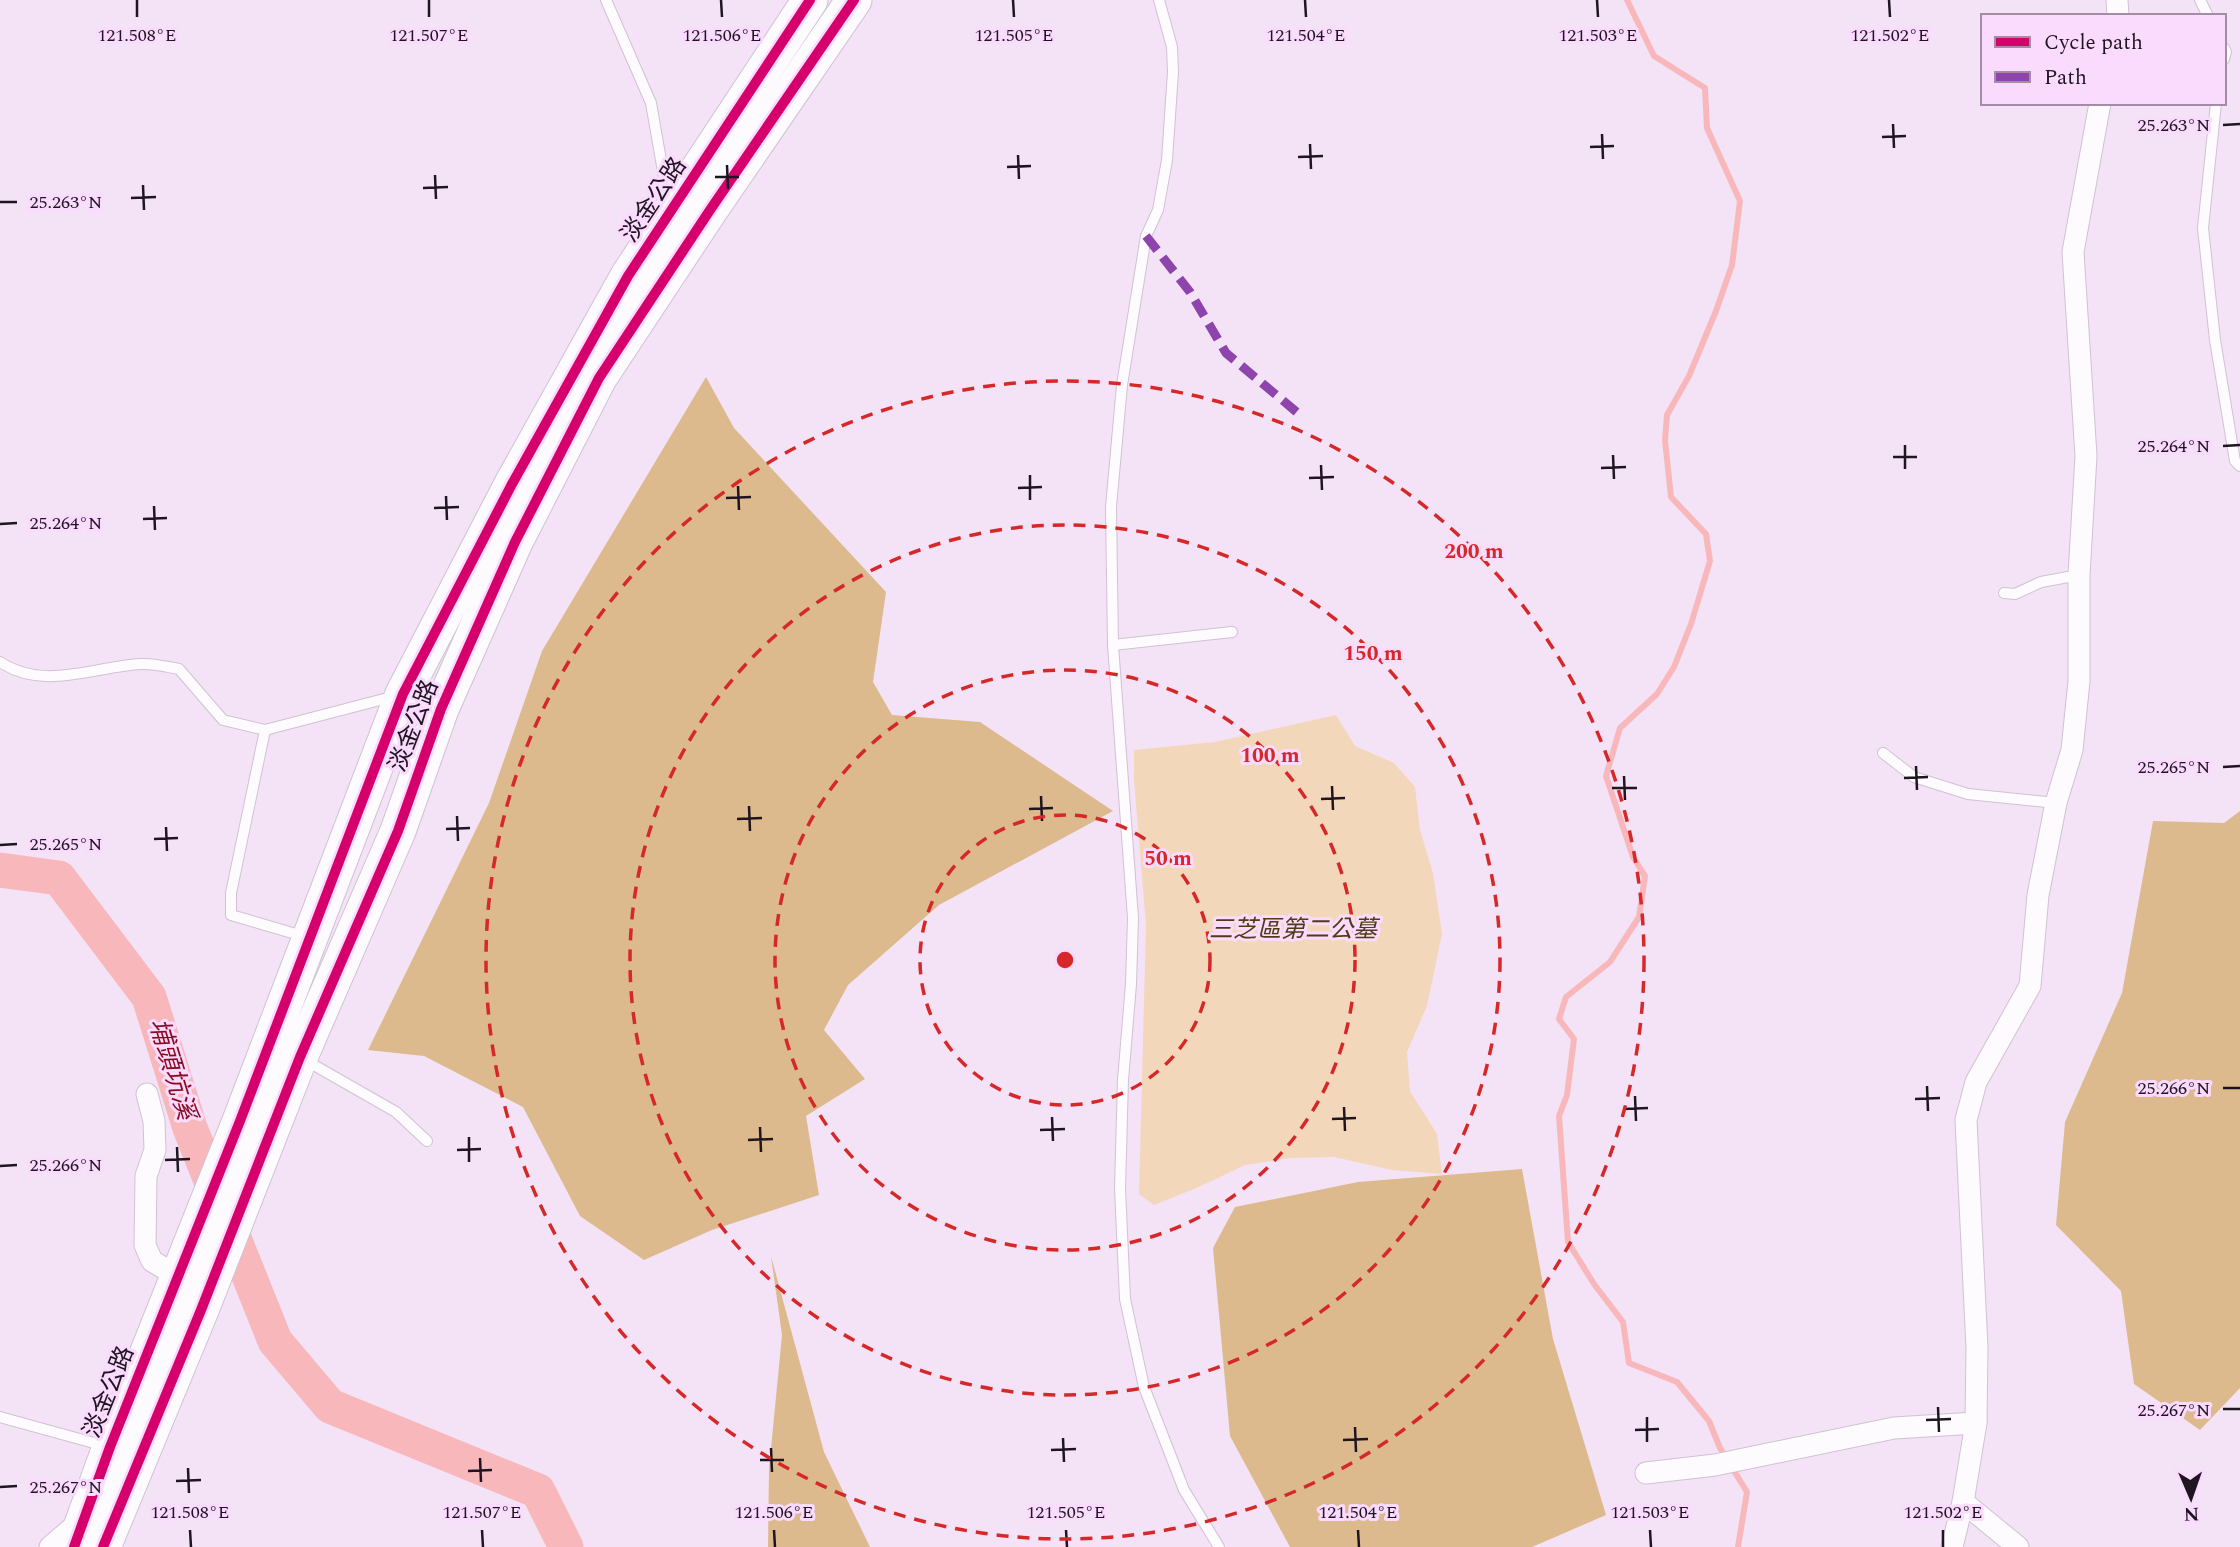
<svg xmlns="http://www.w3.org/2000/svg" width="2240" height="1547" font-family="Spectral,'Noto Sans TC',serif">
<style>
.green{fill:#f3d7bb}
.forest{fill:#dcba8d}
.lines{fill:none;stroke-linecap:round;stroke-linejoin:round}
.stream{stroke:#f8b8bb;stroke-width:6}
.river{stroke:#f8b8bb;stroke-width:35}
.service-casing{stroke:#cfc2d1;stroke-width:12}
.minor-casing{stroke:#cfc2d1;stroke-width:23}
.primary-casing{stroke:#cfc2d1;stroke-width:37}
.service{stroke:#fdfbfe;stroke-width:10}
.minor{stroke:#fdfbfe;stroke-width:21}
.primary{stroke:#fdfbfe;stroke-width:35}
.quiet{stroke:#8e44ad;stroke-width:9;stroke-dasharray:18 9;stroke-linecap:butt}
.cycleway-casing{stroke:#fadbfe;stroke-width:15}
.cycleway{stroke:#d6006c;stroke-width:10}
.ticks{fill:none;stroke:#1f1521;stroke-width:2.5}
.ring{fill:none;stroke:#d62828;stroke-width:3.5;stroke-dasharray:12 9}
.labels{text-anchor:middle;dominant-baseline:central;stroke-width:6;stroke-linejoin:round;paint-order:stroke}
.street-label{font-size:24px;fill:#1f1521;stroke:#fadbfe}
.park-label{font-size:24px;font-style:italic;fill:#503c14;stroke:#fadbfe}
.water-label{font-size:26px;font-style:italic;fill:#890a1e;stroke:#fadbfe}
.ticks-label{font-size:18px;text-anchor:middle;fill:#1f1521;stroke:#fadbfe;stroke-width:6;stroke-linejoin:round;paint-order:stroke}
.centre{fill:#d62828;stroke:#fadbfe;stroke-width:3.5}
.ring-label{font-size:21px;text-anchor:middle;font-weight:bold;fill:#d62828;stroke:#fadbfe;stroke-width:6;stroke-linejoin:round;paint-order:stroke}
</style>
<rect width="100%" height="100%" fill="#f4e3f6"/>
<path class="green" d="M1336,715L1355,746L1394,763L1415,787L1420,830L1433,873L1442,934L1427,1006L1407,1052L1410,1091L1437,1134L1442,1174L1392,1170L1334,1157L1291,1158L1245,1165L1199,1187L1154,1205L1139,1194L1146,925L1134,780V750L1215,742Z"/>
<g class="forest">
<path d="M706,377L734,428L886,592L873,682L892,715L980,722L1113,811L939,905L848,985L824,1030L865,1079L806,1116L819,1195L712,1230L644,1260L580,1216L523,1107L424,1056L368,1050L489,803L542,651Z"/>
<path d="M2240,811V1388L2200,1430L2134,1384L2121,1291L2056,1225L2065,1122L2122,993L2153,821L2224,823Z"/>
<path d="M1522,1169L1553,1339L1606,1515L1532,1547H1290L1230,1436L1213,1248L1235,1207L1358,1182Z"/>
<path d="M771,1256L824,1452L870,1547H768L769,1469L782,1335Z"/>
</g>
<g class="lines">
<path class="stream" d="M1627,0L1654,56L1705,88L1707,128L1740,201L1732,265L1716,311L1689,376L1667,415L1665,440L1671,497L1706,534L1710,561L1691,624L1674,667L1657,694L1620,728L1606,776L1633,857L1645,876L1639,917L1610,962L1566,997L1559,1019L1574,1039L1567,1095L1559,1116L1568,1242L1594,1284L1623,1322L1629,1363L1677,1382L1709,1421L1720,1448L1747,1492L1738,1547"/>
<path class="river" d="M0,870L59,878L149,997L190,1128L275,1341L330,1406L538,1491L566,1547"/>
<g class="service-casing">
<g id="service">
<path d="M606,0L651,103L665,183L679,193"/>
<path d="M1159,0L1172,47L1173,72L1167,160L1158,210L1146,236L1122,385L1111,507L1113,645L1133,918L1131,984L1123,1080L1120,1188L1125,1299L1144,1387L1184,1490L1219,1547"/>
<path d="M2200,0L2208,16"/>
<path d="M2224,48L2226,52L2224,59"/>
<path d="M2216,103L2203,228L2215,340L2235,461L2240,466"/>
<path d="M2004,593L2015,594L2041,582L2079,575"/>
<path d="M1113,645L1232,632"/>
<path d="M0,662C44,691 93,667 140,664C153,663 167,667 179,669L223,720L265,730L403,694L437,707"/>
<path d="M265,730L231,893V915L306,937"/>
<path d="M1883,753L1914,777L1968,794L2056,803"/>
<path d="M305,1060L396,1112L427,1141"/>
<path d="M0,1417L105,1446"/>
</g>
</g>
<g class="minor-casing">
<g id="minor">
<path d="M2117,0L2118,16"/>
<path d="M147,1094L154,1121L155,1150L146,1176L145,1245L152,1261L179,1277"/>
<path d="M1646,1473L1715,1465L1894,1428L1976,1423"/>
<path d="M1963,1502L2018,1547"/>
<path d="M50,1547L78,1523"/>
<path d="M1952,1547L1963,1502L1976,1423L1977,1348L1966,1120L1976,1082L2030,986L2038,895L2056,803L2072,750L2079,681V575L2086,456L2073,252L2100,103"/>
</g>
</g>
<g class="primary-casing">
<g id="primary">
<path d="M74,1547L110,1447L240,1121L403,694L512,484L628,276L810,0"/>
<path d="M103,1547L201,1310L300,1057L398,831L441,709L515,542L599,378L710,210L854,0"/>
</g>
</g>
<use href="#service" class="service"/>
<use href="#minor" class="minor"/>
<use href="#primary" class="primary"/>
<path class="quiet" d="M1146,236L1190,292L1226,353L1299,414"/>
<g class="cycleway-casing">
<g id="cycleway">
<path d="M74,1547L110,1447L240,1121L403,694L512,484L628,276L810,0"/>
<path d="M103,1547L201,1310L300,1057L398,831L441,709L515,542L599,378L710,210L854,0"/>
</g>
</g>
<use href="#cycleway" class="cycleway"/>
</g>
<path class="ticks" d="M137,0V17M429,0V17M721,0L722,17M1013,0L1014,17M1305,0L1306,17M1597,0L1598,17M1889,0L1890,17M1893,124L1894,148M2223,125L2240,124M1602,134L1603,159M1882,137L1906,136M1310,144L1311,169M1590,147L1614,146M1018,155L1019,179M1298,157L1323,156M727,165L728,189M1007,167L1031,166M435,175L436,199M715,177H739M143,185L144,210M423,188L448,187M131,198L156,197M0,202H17M1905,445V469M2223,446L2240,445M1613,455L1614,479M1893,457H1917M1321,465L1322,490M1601,468L1626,467M1030,475V500M1309,478L1334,477M738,486L739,510M1018,488L1042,487M446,496L447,520M726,498L751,497M154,506L155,530M434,508L459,507M143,519L167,518M0,524L17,523M1916,766L1917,790M2223,767L2240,766M1624,776L1625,800M1904,778L1928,777M1332,786L1333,810M1612,788H1637M1041,796L1042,821M1321,799L1345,798M749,806L750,831M1029,809L1053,808M457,816L458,841M737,819L762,818M166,827L167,851M446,829L470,828M154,839L178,838M0,845L17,844M1927,1086L1928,1111M2223,1088H2240M1635,1096L1636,1121M1915,1099L1940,1098M1344,1107L1345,1131M1624,1109L1648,1108M1052,1117L1053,1141M1332,1119L1356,1118M760,1127L761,1152M1040,1130L1065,1129M469,1137V1162M748,1140L773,1139M177,1147L178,1172M457,1150L481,1149M165,1160L190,1159M0,1166L17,1165M1938,1407L1939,1432M2223,1409H2240M1647,1417V1442M1926,1420L1951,1419M1355,1427L1356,1452M1635,1430L1659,1429M1063,1438L1064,1462M1343,1440L1368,1439M771,1448L772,1472M1051,1450L1076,1449M480,1458L481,1482M760,1460H784M188,1468L189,1493M468,1471L492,1470M176,1481L201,1480M0,1487L17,1486M190,1530L191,1547M482,1530L483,1547M774,1530L775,1547M1066,1530L1067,1547M1358,1530L1359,1547M1650,1530L1651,1547M1943,1530V1547"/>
<g class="ring">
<circle cx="1065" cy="960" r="145"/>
<circle cx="1065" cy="960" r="290"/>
<circle cx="1065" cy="960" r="435"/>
<circle cx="1065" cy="960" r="579"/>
</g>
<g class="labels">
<g class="street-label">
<text transform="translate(654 200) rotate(-56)">淡金公路</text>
<text transform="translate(414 726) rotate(-69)">淡金公路</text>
<text transform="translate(109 1392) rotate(-68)">淡金公路</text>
</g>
<g class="park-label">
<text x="1293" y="930">三芝區第二公墓</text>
</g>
<g class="water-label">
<text transform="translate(172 1069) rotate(73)">埔頭坑溪</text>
</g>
</g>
<g class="ticks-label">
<text x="137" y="41">121.508°E</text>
<text x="429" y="41">121.507°E</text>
<text x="722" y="41">121.506°E</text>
<text x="1014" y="41">121.505°E</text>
<text x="1306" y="41">121.504°E</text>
<text x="1598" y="41">121.503°E</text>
<text x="1890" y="41">121.502°E</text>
<text x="2174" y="131">25.263°N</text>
<text x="66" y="208">25.263°N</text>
<text x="2174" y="452">25.264°N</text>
<text x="66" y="529">25.264°N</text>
<text x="2174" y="773">25.265°N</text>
<text x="66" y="850">25.265°N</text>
<text x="2174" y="1094">25.266°N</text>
<text x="66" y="1171">25.266°N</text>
<text x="2174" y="1416">25.267°N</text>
<text x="66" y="1493">25.267°N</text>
<text x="190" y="1518">121.508°E</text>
<text x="482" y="1518">121.507°E</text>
<text x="774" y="1518">121.506°E</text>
<text x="1066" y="1518">121.505°E</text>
<text x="1358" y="1518">121.504°E</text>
<text x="1650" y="1518">121.503°E</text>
<text x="1943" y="1518">121.502°E</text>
</g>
<circle cx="1065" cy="960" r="10" class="centre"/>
<g class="ring-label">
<text x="1474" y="558">200 m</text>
<text x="1373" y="660">150 m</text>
<text x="1270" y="762">100 m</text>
<text x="1168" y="865">50 m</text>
</g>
<rect x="1981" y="14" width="245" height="91" fill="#fadbfe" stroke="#a28ca6" stroke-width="2"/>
<rect x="1995" y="37" width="35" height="10" fill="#d6006c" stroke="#a28ca6" stroke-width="2"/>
<text x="2044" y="49" font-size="21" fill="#1f1521">Cycle path</text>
<rect x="1995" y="72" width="35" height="10" fill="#8e44ad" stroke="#a28ca6" stroke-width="2"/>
<text x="2044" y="84" font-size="21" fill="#1f1521">Path</text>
<g transform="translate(2191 1498) rotate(178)" stroke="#fadbfe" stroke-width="5" paint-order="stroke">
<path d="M0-5L12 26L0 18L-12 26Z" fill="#1f1521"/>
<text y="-10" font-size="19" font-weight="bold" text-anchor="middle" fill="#1f1521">N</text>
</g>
</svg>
